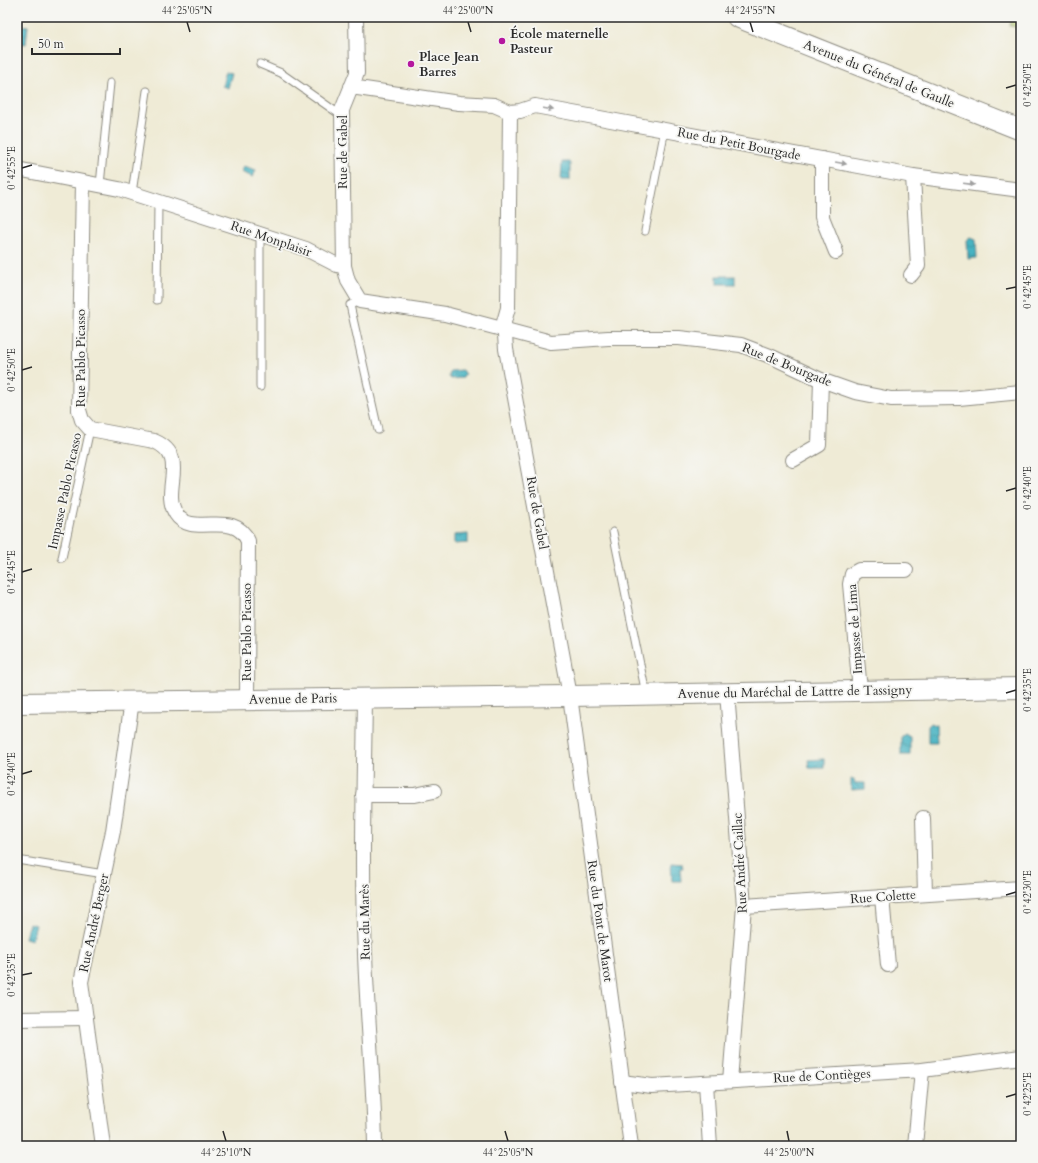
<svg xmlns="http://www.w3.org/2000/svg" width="1038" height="1163" font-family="Cardo,serif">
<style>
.cemetery{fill:url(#cemetery-stones);stroke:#737e50}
.water{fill:url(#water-waves);stroke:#386f76}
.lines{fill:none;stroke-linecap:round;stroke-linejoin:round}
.service-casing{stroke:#8d8b80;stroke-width:9}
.minor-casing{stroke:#8d8b80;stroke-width:16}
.secondary-casing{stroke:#8d8b80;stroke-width:22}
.service{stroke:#fff;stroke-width:7}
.minor{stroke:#fff;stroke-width:14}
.secondary{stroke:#fff;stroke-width:20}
.oneway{fill:#a0a0a0}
.ticks{fill:none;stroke:#2b2b2b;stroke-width:1.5}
.poi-dot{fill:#b5179e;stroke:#f6f6f2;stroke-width:1.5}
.labels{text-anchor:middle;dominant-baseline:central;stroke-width:3.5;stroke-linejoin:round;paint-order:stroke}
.poi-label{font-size:13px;font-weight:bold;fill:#2b2b2b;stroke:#f6f6f2;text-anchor:start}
.street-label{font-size:13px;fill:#2b2b2b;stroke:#f6f6f2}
.neatline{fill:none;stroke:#2b2b2b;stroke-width:1.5}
.ticks-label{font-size:10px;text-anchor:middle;fill:#2b2b2b}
</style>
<defs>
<pattern id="cemetery-stones" width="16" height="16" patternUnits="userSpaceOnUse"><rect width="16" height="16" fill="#bbd074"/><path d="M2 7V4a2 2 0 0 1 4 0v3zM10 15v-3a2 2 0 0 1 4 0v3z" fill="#a1b365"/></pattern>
<pattern id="water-waves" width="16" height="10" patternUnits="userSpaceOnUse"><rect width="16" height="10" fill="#46b3c2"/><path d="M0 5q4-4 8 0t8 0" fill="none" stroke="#3b929e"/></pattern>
</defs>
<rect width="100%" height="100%" fill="#f6f6f2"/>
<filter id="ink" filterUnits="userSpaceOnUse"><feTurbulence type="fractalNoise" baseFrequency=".025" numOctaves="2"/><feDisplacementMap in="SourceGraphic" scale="8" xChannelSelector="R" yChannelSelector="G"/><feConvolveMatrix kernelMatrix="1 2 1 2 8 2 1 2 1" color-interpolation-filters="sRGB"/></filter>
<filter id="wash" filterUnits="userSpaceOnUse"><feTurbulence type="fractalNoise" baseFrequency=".012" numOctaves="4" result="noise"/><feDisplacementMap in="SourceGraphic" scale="16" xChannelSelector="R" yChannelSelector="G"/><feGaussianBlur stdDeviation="0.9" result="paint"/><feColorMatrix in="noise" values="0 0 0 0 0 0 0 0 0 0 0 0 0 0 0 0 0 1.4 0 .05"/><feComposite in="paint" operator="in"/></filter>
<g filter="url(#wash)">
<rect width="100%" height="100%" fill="#efebd6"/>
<path class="cemetery" d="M1011,17H1021V28L1010,26Z"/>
<g class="water">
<path d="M19,25L28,26L26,44L17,43Z"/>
<path d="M226,71L232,73L228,88L222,86Z"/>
<path d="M562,162H569L570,164V180H561Z"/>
<path d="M243,166L256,170L253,177L241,172Z"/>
<path d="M971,237L976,239L977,258L968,259L967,240Z"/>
<rect x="717" y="276" width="18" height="8"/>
<path d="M462,370L465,374L463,378L451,379L449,377L450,371Z"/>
<path d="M468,534V543L454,544V535Z"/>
<path d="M931,723L936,725L937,743H928V726Z"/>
<path d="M905,733L910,736V755H901V736Z"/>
<path d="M824,759V768H809L808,760Z"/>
<path d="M851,779H854L855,783H865V789L851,790Z"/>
<path d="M671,863L682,864L683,868H680L681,881H672Z"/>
<path d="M29,923L36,925L32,940L25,938Z"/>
</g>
</g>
<g filter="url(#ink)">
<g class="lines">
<g class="service-casing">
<g id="service">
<path d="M260,64L281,73L342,116"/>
<path d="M100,185L110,83"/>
<path d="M132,193L147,91"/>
<path d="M645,231L665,129"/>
<path d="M260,234V387"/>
<path d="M157,300L158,202"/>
<path d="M360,301L350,305L378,430"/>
<path d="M613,532L646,694"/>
<path d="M62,558L90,429"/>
<path d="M17,860L104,874"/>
</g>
</g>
<g class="minor-casing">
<g id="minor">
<path d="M351,87L459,103L494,105L510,112L520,111L535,106L913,176L1021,190"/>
<path d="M510,112L508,308L504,322L506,349L570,696L631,1146"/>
<path d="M822,159V217L836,252"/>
<path d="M17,169L119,189L306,249L337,265L344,266L348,281L360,301L445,314L551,342L608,338H679L741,345L770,356L821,380L855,392L891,399L959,398L1021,392"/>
<path d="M83,182L79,410L82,420L90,429L154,441C191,457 160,489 176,514C192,539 234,508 248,541L247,700"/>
<path d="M344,266L342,110L357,73L356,17"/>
<path d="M911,275L918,266L913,176"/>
<path d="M793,460L819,445L821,380"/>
<path d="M860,691L850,584L852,574L859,570H906"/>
<path d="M727,693L744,906L730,1081"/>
<path d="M365,698C364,783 361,868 365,953C367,1017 374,1081 375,1146"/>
<path d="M363,795H415L434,791"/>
<path d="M923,818L925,894"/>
<path d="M882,897L888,965"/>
<path d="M744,906L1021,888"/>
<path d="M17,1019L86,1018"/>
<path d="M622,1082L652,1086L922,1070L1021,1057"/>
<path d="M706,1083L710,1146"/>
<path d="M103,1146L81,982L113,831L132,701"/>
<path d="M915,1146L922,1070"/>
</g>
</g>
<g class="secondary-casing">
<g id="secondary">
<path d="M737,17L1021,130"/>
<path d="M17,703L570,696L1021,688"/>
</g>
</g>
<use href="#service" class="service"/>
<use href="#minor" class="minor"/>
<use href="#secondary" class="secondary"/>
</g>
<defs><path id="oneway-solid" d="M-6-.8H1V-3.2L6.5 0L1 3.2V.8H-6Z"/></defs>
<g class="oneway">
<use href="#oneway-solid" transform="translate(548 109) rotate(10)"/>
<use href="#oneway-solid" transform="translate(841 163) rotate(10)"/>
<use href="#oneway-solid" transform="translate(969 184) rotate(7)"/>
</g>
</g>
<path class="ticks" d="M187,22L190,32M468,22L471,32M750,22L753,32M1006,88L1016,85M22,168L32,165M1006,289L1016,287M22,370L32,367M1006,491L1016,488M22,572L32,569M1006,693L1016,690M22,774L32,771M1006,895L1016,892M22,975L32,973M1006,1097L1016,1094M223,1131L226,1141M505,1131L508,1141M787,1131L789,1141"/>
<g class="poi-dot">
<circle cx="502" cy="41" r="4"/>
<circle cx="411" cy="64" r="4"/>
</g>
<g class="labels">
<g class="poi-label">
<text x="510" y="34">École maternelle<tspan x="510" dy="15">Pasteur</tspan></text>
<text x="419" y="57">Place Jean<tspan x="419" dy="15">Barres</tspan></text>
</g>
<g class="street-label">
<text transform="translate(879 74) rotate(22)">Avenue du Général de Gaulle</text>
<text transform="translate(739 144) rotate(11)">Rue du Petit Bourgade</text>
<text transform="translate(343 152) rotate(-90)">Rue de Gabel</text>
<text transform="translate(271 239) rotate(19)">Rue Monplaisir</text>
<text transform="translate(81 358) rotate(-90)">Rue Pablo Picasso</text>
<text transform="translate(787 365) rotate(22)">Rue de Bourgade</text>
<text transform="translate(65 491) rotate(-78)">Impasse Pablo Picasso</text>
<text transform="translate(537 513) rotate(80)">Rue de Gabel</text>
<text transform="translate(855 629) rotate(-94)">Impasse de Lima</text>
<text transform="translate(247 632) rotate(-90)">Rue Pablo Picasso</text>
<text transform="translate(795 692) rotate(-1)">Avenue du Maréchal de Lattre de Tassigny</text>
<text transform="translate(293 699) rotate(-1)">Avenue de Paris</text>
<text transform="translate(740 863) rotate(-93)">Rue André Caillac</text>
<text transform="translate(883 897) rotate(-4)">Rue Colette</text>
<text transform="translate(600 921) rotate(82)">Rue du Pont de Marot</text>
<text transform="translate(365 922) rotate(-91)">Rue du Marès</text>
<text transform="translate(94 923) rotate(-78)">Rue André Berger</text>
<text transform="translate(822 1076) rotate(-3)">Rue de Contièges</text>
</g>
</g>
<rect width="1038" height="1163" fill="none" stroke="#f6f6f2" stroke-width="44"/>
<path d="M32 48v6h88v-6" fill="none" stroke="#2b2b2b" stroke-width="2"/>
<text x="38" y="48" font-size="12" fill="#2b2b2b" stroke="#f6f6f2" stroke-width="3" paint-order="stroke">50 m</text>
<rect x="22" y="22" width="994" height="1119" class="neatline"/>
<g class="ticks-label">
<text x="187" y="14">44°25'05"N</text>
<text x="468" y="14">44°25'00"N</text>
<text x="750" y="14">44°24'55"N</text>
<text transform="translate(1027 85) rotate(-90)" y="4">0°42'50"E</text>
<text transform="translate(11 168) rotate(-90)" y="4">0°42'55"E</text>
<text transform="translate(1027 287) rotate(-90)" y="4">0°42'45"E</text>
<text transform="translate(11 370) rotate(-90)" y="4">0°42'50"E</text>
<text transform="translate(1027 488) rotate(-90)" y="4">0°42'40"E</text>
<text transform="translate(11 572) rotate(-90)" y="4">0°42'45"E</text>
<text transform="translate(1027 690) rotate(-90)" y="4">0°42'35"E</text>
<text transform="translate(11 774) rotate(-90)" y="4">0°42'40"E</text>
<text transform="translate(1027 892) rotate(-90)" y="4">0°42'30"E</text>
<text transform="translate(11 975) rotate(-90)" y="4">0°42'35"E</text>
<text transform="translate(1027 1094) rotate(-90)" y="4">0°42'25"E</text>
<text x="226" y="1156">44°25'10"N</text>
<text x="508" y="1156">44°25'05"N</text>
<text x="789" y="1156">44°25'00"N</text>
</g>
</svg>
